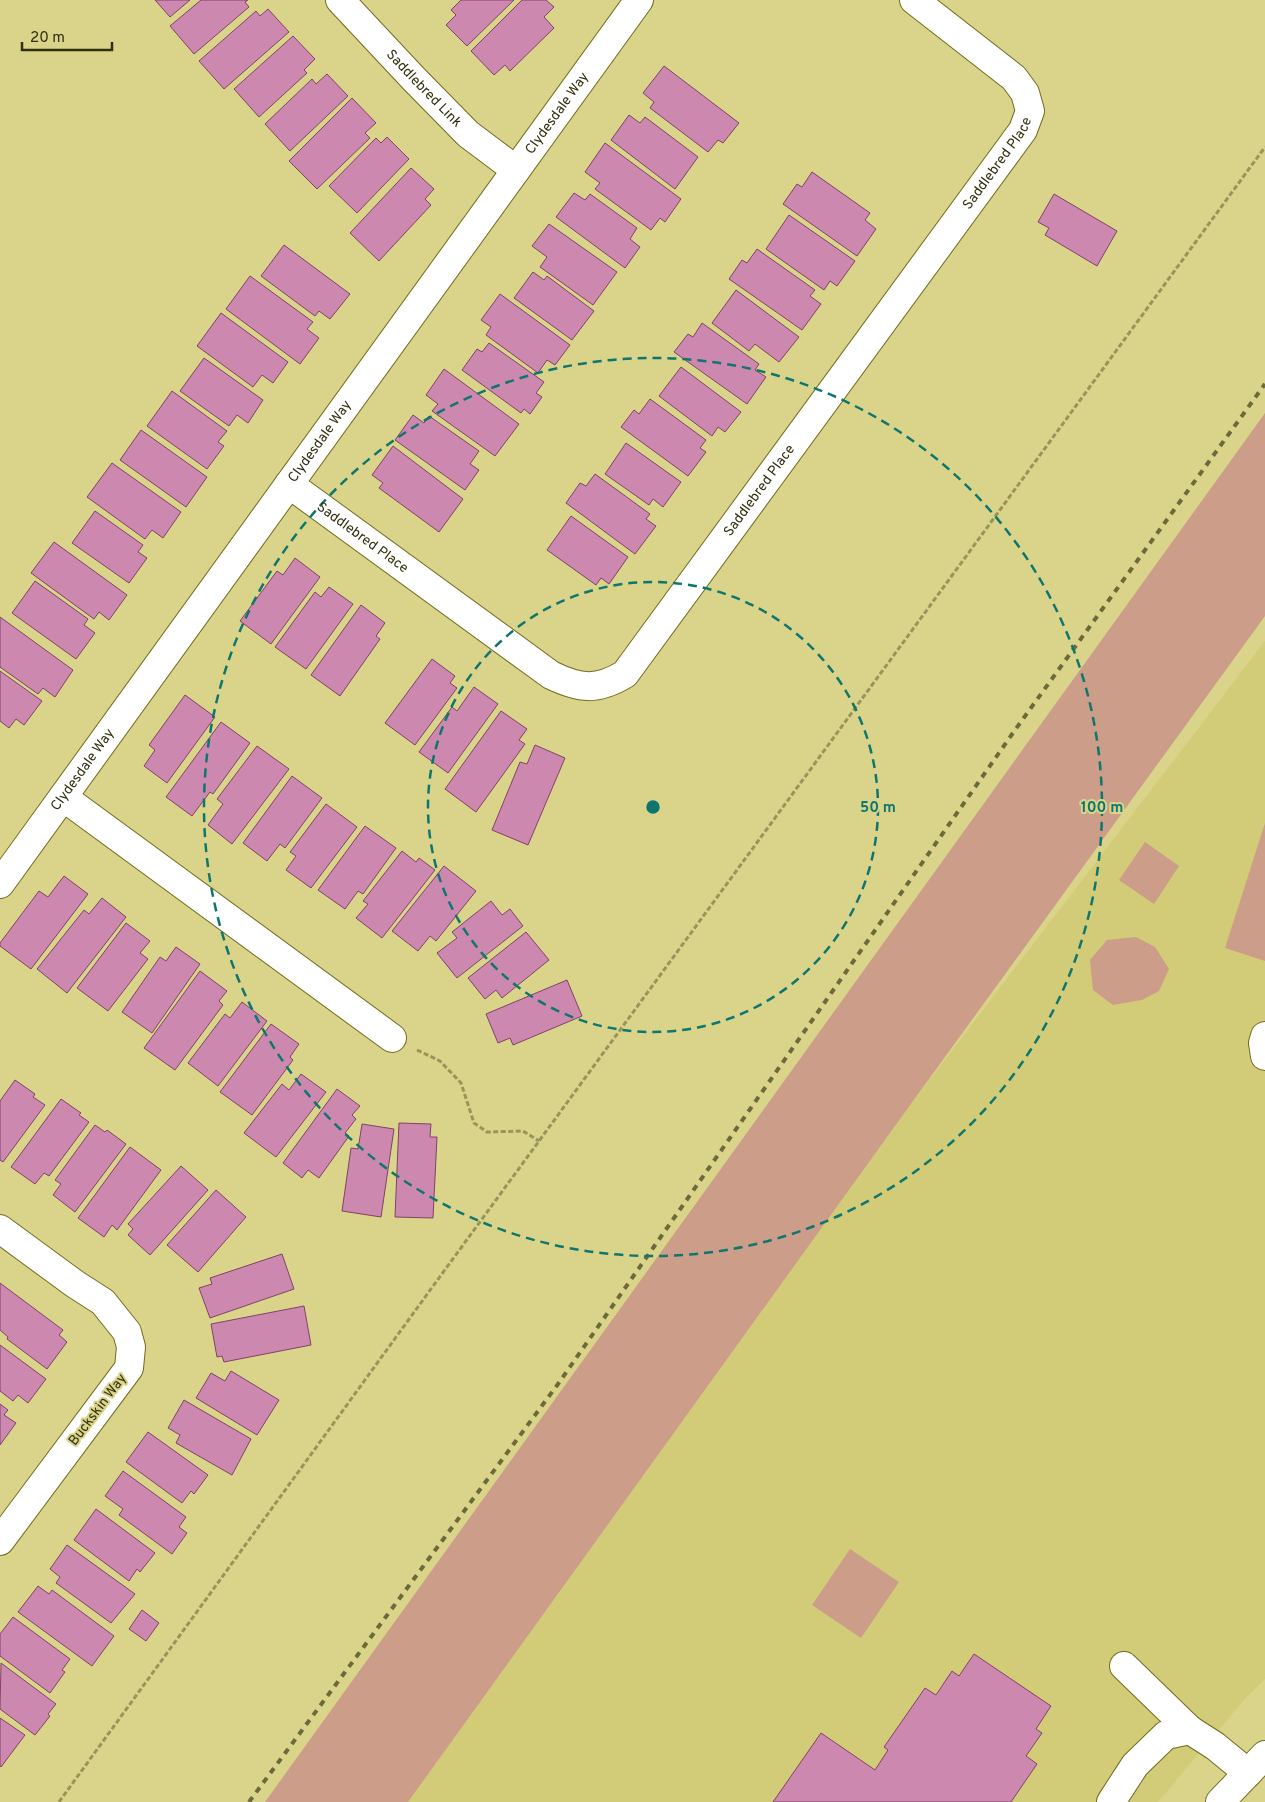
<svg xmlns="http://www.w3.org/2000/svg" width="1265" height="1802" font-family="Overpass,sans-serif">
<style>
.built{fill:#d2cc78}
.green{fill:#cc9d88}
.building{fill:#cd88af;stroke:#804266}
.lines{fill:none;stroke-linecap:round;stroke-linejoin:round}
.minor-casing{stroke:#726c1f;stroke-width:30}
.path{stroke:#98945a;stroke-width:3;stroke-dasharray:5 2.5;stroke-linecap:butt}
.minor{stroke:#fff;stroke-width:28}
.rail{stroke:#6c693a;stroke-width:4;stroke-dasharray:6 6;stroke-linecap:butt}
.ring{fill:none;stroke:#0f766e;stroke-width:2.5;stroke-dasharray:9 6}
.labels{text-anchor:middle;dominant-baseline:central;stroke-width:4;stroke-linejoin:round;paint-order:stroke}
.street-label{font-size:14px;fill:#312f0f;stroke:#d9d489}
.centre{fill:#0f766e;stroke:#d9d489;stroke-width:2.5}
.ring-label{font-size:15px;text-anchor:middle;font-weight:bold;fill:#0f766e;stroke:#d9d489;stroke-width:4;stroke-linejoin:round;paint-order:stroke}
</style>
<rect width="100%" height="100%" fill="#d9d489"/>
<path class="built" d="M1265,641V1679L1243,1701L1158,1802H408L908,1108Z"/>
<g class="green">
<path d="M1265,413V616L908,1108L408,1802H265Z"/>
<path d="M1265,823V961L1225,948Z"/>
<path d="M1145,842L1179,866L1154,904L1119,880Z"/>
<path d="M1136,937L1155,947L1169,969L1159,991L1142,1000L1113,1005L1093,990L1090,960L1107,940Z"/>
<path d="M850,1549L899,1582L861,1638L812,1605Z"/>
</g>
<g class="building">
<path d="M155,0H190L170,17Z"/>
<path d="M201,0H248L245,2L249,7L194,54L170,26Z"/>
<path d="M461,0H514L467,46L446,25L456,15L451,10Z"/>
<path d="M522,0H546L554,7L544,17L554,28L510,71L505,65L494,75L471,51Z"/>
<path d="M268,9L289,32L224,89L199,61L256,11L260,16Z"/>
<path d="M293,36L315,59L304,70L307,73L259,117L234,89Z"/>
<path d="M664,66L739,123L723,143L718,140L708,152L650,108L654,102L643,93Z"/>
<path d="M327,74L348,96L290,151L265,124L312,79L316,84Z"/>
<path d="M352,98L376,123L365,133L370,138L317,189L289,161Z"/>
<path d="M629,115L640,123L645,117L698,157L675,189L611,140Z"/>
<path d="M387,137L409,159L357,213L329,186L376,138L381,143Z"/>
<path d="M605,143L681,199L665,222L660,218L651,230L595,189L600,183L585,172Z"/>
<path d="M411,168L434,189L425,199L431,205L379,261L350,233Z"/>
<path d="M812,172L870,213L865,220L876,229L857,256L783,204L797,184L802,187Z"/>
<path d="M574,193L585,200L590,194L637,228L630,239L640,247L625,268L556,217Z"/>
<path d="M1054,194L1117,231L1097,266L1045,235L1049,228L1038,222Z"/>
<path d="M789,215L855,261L837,286L830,281L824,290L766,249Z"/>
<path d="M549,224L617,272L593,305L540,267L547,257L532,246Z"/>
<path d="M284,245L350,294L330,319L319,311L315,316L261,276Z"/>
<path d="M757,249L815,290L810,296L821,304L802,330L729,279L742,260L747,263Z"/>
<path d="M533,272L544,280L547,276L594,311L572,340L514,298Z"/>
<path d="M250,276L313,322L307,329L319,338L300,364L226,309Z"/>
<path d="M736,290L799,337L779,362L755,344L749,351L712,323Z"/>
<path d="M500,294L570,345L555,365L547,360L538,373L486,335L491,327L481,320Z"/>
<path d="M221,313L288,362L273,383L262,375L253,387L197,346Z"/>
<path d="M702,323L759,364L755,370L766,377L747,404L674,352L688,334L693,337Z"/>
<path d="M489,343L544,382L536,393L542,397L530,414L524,409L521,413L462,370L477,349L482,352Z"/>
<path d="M204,358L263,400L248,423L237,415L229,426L180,391Z"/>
<path d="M681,367L741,412L725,432L718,427L712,436L659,396Z"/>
<path d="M444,369L519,424L495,456L432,411L438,404L426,395Z"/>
<path d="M172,391L227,431L218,442L224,446L207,469L147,426Z"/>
<path d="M650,399L706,440L700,448L706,452L688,476L621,427L634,410L639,414Z"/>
<path d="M413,415L424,423L429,416L479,451L470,464L479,470L465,490L395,440Z"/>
<path d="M141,430L207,477L186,507L120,460Z"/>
<path d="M626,443L681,482L663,507L653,499L649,505L605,474Z"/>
<path d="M393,446L463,499L439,532L379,488L383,483L372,475Z"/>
<path d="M112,463L181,512L163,538L152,530L145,539L87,497Z"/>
<path d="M595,474L650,514L646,519L656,526L635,554L566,503L580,483L586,486Z"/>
<path d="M95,511L143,545L138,552L147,558L129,583L72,543Z"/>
<path d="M571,516L628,557L609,584L601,578L596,585L547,550Z"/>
<path d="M54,542L127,595L109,620L99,612L94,619L31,573Z"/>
<path d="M295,558L320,577L271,644L240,621L277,571L283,575Z"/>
<path d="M35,581L88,619L84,625L95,633L76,659L12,613Z"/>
<path d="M329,587L353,604L306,669L275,647L315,592L321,597Z"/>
<path d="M361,605L385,623L376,636L380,639L340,696L311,675Z"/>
<path d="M0,617L73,670L55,697L43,688L38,694L0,667Z"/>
<path d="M432,659L455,676L450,683L457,688L415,745L385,723Z"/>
<path d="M0,671L42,701L24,725L16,719L9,728L0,721Z"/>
<path d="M474,687L498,704L448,773L419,752L452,707L457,711Z"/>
<path d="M185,695L215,717L167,783L144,766L155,750L149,745Z"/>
<path d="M501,711L527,729L519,740L525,744L476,812L445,789Z"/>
<path d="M221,722L250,743L213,794L210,792L192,816L166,797Z"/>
<path d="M535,745L565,758L528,845L492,830L520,762L527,764Z"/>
<path d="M257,746L289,769L232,844L208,825L223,804L217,799Z"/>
<path d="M292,776L322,798L285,848L280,844L267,861L243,843Z"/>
<path d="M326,804L357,827L311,888L286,870L296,856L290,852Z"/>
<path d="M365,826L396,848L363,894L358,891L345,909L318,890Z"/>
<path d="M402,851L416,862L419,858L435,870L382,938L356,918L368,904L363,901Z"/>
<path d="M444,866L476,891L436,941L430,936L418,951L392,931Z"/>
<path d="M64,876L88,894L31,969L0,946V943L39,891L48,897Z"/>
<path d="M102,898L126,917L67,993L37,969L84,910L89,914Z"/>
<path d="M491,901L502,915L510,909L523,926L457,978L437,953L457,938L452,932Z"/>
<path d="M126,923L150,941L140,953L148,959L108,1011L77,988Z"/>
<path d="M526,932L549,960L502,998L496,990L485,999L468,978Z"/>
<path d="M176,947L200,964L152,1033L122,1012L160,957L166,961Z"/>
<path d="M200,971L227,991L219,1001L223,1005L175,1070L144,1048Z"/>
<path d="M567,980L582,1016L513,1045L510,1038L498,1043L486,1014Z"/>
<path d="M242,1002L267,1021L218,1086L188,1063L225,1014L230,1018Z"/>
<path d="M271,1024L299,1044L290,1057L293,1060L252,1115L220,1092Z"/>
<path d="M301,1074L326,1092L276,1157L244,1133L282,1084L289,1090Z"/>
<path d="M15,1080L35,1094L33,1097L45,1105L3,1162L0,1160V1101Z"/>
<path d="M337,1089L360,1106L352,1115L356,1119L345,1133L349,1136L319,1178L308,1170L302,1178L283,1163Z"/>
<path d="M61,1099L81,1113L79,1115L89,1122L49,1176L44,1173L35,1184L11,1167Z"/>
<path d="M399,1123L431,1124L430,1137H437L433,1218L395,1217Z"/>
<path d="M362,1124L394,1129L381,1217L342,1211L351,1148L358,1149Z"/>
<path d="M95,1125L105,1132L107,1130L126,1144L75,1212L53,1195L61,1184L55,1180Z"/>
<path d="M130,1147L161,1170L117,1230L112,1225L104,1237L78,1218Z"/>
<path d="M181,1166L208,1190L150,1255L128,1235L133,1229L128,1224Z"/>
<path d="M216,1190L246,1217L198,1272L167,1245Z"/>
<path d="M282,1254L294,1289L210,1318L199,1288L212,1284L210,1278Z"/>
<path d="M0,1283L63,1330L59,1335L67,1342L47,1369L7,1339L8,1337L0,1330Z"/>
<path d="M304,1306L311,1345L224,1362L222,1356L217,1357L211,1324Z"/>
<path d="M0,1345L46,1379L28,1403L18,1395L13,1401L0,1391Z"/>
<path d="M231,1371L279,1400L257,1435L196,1398L211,1373L225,1381Z"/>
<path d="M184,1400L251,1439L232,1475L176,1443L180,1435L168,1428Z"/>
<path d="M0,1404L8,1410L4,1415L16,1423L0,1445Z"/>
<path d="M148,1432L208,1475L194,1494L191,1491L182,1503L126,1462Z"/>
<path d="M123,1471L186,1517L179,1527L187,1533L172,1554L119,1515L123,1509L105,1496Z"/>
<path d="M96,1509L155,1553L140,1572L137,1569L129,1581L74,1540Z"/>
<path d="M67,1545L135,1594L111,1623L56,1583L60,1577L50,1569Z"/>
<path d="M38,1586L49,1594L52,1590L114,1636L92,1666L18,1612Z"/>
<path d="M142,1610L159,1623L146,1641L129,1629Z"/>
<path d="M13,1617L70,1659L62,1670L65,1672L50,1693L0,1656V1634Z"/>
<path d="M974,1654L1051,1706L1036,1729L1042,1733L1026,1756L1037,1764L1011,1802H773L821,1733L875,1770L888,1750L884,1747L925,1688L936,1695L952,1671L959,1676Z"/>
<path d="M1,1663L56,1704L48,1714L50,1716L35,1735L0,1709Z"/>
<path d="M0,1718L25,1735L1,1767L0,1766Z"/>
</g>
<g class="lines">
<g class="minor-casing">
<g id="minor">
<path id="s1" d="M340,0L414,79L468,134L516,170"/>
<path id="s2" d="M289,484L551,675C580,689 597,691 625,674L1023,130L1030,111L1025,93L1014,78L914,0"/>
<path d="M63,797L392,1038"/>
<path id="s3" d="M0,884L639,0"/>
<path d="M1265,1036L1263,1043L1265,1056"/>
<path d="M0,1229L75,1284L103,1302L127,1332L131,1347L129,1368L0,1541"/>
<path d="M1124,1666L1190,1730"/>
<path d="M1111,1802L1135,1765L1166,1735L1190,1730L1215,1746L1248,1773"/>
<path d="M1220,1802L1265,1755"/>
</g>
</g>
<g class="path">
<path d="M417,1050L440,1061L461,1083L474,1123L487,1132L523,1131L539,1141"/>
<path d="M59,1802L428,1293L1265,147"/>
</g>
<use href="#minor" class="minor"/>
<path class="rail" d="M249,1802L558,1384L1015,730L1265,384"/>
</g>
<g class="ring">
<circle cx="653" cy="807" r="225"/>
<circle cx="653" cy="807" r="449"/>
</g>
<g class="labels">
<g class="street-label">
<text stroke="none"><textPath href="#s1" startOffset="122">Saddlebred Link</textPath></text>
<text stroke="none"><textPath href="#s3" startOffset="951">Clydesdale Way</textPath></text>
<text stroke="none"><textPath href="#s2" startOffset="1035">Saddlebred Place</textPath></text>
<text stroke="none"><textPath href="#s3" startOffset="546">Clydesdale Way</textPath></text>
<text stroke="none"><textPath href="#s2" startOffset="630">Saddlebred Place</textPath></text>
<text stroke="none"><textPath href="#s2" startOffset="91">Saddlebred Place</textPath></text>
<text stroke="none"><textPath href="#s3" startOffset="141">Clydesdale Way</textPath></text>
<text transform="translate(98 1410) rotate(-53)">Buckskin Way</text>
</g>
</g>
<circle cx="653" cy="807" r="8" class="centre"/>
<g class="ring-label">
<text x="878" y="812">50 m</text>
<text x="1102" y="812">100 m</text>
</g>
<path d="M22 42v8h90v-8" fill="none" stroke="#312f0f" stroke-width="2.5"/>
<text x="30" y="42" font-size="15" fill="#312f0f" stroke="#d9d489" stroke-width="4" paint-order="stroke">20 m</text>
</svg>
